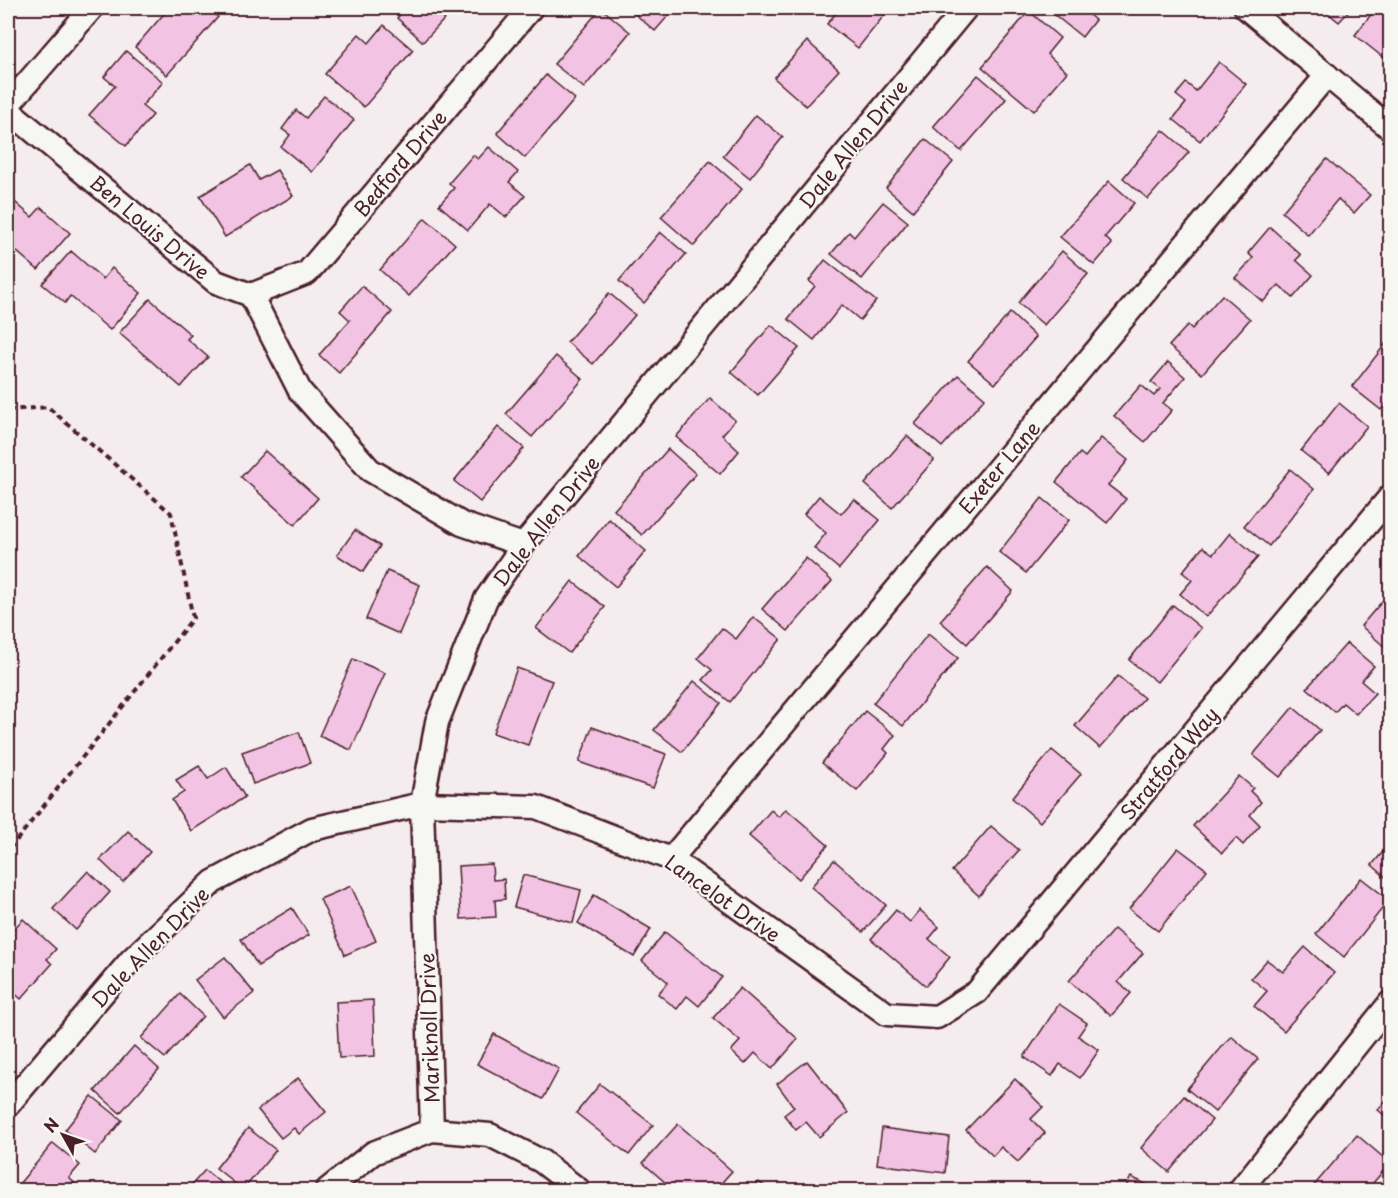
<svg xmlns="http://www.w3.org/2000/svg" width="1398" height="1198" font-family="'Playpen Sans',sans-serif">
<style>
.building{fill:#f3c3e3;stroke:#4a1f2b;stroke-width:1.5}
.lines{fill:none;stroke-linecap:round;stroke-linejoin:round}
.street-casing{stroke:#4a1f2b;stroke-width:27}
.path{stroke:#4a1f2b;stroke-width:4;stroke-dasharray:6 4.5;stroke-linecap:butt}
.street{stroke:#f6f6f2;stroke-width:22}
.labels{text-anchor:middle;dominant-baseline:central;stroke-width:4.5;stroke-linejoin:round;paint-order:stroke}
.street-label{font-size:20px;fill:#4a1f2b;stroke:#f6f6f2}
</style>
<rect width="100%" height="100%" fill="#f5ecef"/>
<filter id="ink" filterUnits="userSpaceOnUse"><feTurbulence type="fractalNoise" baseFrequency=".0167" numOctaves="2"/><feDisplacementMap in="SourceGraphic" scale="12" xChannelSelector="R" yChannelSelector="G"/><feConvolveMatrix kernelMatrix="1 2 1 2 8 2 1 2 1" color-interpolation-filters="sRGB"/></filter>
<g filter="url(#ink)">
<g class="building">
<path d="M169,8H207L218,17L167,75L135,47Z"/>
<path d="M406,8H455L423,42L397,18Z"/>
<path d="M601,8L630,32L584,88L554,64Z"/>
<path d="M628,8H675L655,31Z"/>
<path d="M840,8H890L858,48L827,24Z"/>
<path d="M1046,8H1093L1088,14L1095,20L1082,37Z"/>
<path d="M1322,8H1352L1339,22Z"/>
<path d="M1376,8H1390V63L1355,35Z"/>
<path d="M1029,11L1060,38L1047,54L1067,72L1034,111L982,67Z"/>
<path d="M384,25L413,50L364,107L325,74L359,34L369,43Z"/>
<path d="M807,41L839,70L806,106L774,78Z"/>
<path d="M126,51L163,82L142,106L153,115L126,146L89,115L115,86L104,77Z"/>
<path d="M1219,62L1246,84L1200,141L1173,119L1186,103L1176,95L1186,83L1196,91Z"/>
<path d="M546,75L575,99L525,158L497,133Z"/>
<path d="M978,75L1006,99L961,151L933,127Z"/>
<path d="M324,96L354,120L312,172L281,147L290,135L282,129L296,110L306,118Z"/>
<path d="M756,115L783,137L750,178L723,156Z"/>
<path d="M1163,130L1189,152L1148,199L1123,178Z"/>
<path d="M925,139L953,162L913,211L886,188Z"/>
<path d="M489,147L518,172L509,182L525,196L506,217L490,204L468,230L439,205L454,188L449,183L473,155L478,159Z"/>
<path d="M1327,159L1370,195L1354,213L1338,199L1308,235L1282,212Z"/>
<path d="M710,161L742,189L694,246L661,217Z"/>
<path d="M250,165L259,180L277,170L293,196L225,237L200,196Z"/>
<path d="M1109,181L1134,203L1105,237L1112,244L1094,265L1060,237Z"/>
<path d="M8,196L32,217L41,207L70,233L38,270L8,244Z"/>
<path d="M883,202L908,222L862,279L831,254L849,232L854,237Z"/>
<path d="M425,218L455,244L409,296L380,270Z"/>
<path d="M1270,227L1301,255L1296,260L1313,275L1293,298L1279,285L1263,302L1235,278L1253,258L1248,253Z"/>
<path d="M660,232L686,254L644,303L619,281Z"/>
<path d="M71,251L103,279L112,268L141,293L110,330L70,296L65,303L42,284Z"/>
<path d="M1062,251L1088,274L1044,325L1018,303Z"/>
<path d="M825,260L876,301L860,320L842,305L814,340L788,319L815,286L809,281Z"/>
<path d="M362,286L392,312L339,373L319,355L350,320L340,311Z"/>
<path d="M609,293L635,315L593,364L567,342Z"/>
<path d="M1222,295L1250,319L1202,374L1169,346L1188,325L1192,329Z"/>
<path d="M150,299L191,335L187,339L208,357L181,387L119,333Z"/>
<path d="M1010,313L1036,337L995,384L968,361Z"/>
<path d="M771,325L799,348L758,395L731,372Z"/>
<path d="M1390,338V398L1381,410L1352,387Z"/>
<path d="M556,356L583,379L532,437L506,414Z"/>
<path d="M1168,362L1185,377L1163,403L1172,410L1145,442L1114,416L1141,385L1154,396L1160,389L1151,382Z"/>
<path d="M958,375L985,398L942,447L915,424Z"/>
<path d="M710,398L735,420L722,435L739,451L720,474L676,437Z"/>
<path d="M1339,403L1367,426L1329,473L1301,451Z"/>
<path d="M498,427L524,448L480,502L454,481Z"/>
<path d="M907,436L934,460L892,508L865,484Z"/>
<path d="M1101,438L1128,460L1108,485L1126,499L1107,523L1056,482L1080,453L1085,457Z"/>
<path d="M668,449L696,474L642,535L614,510Z"/>
<path d="M265,451L318,498L295,525L241,477Z"/>
<path d="M1290,469L1314,489L1269,546L1244,526Z"/>
<path d="M819,496L841,514L854,499L880,520L839,569L814,548L826,533L804,514Z"/>
<path d="M1042,498L1069,520L1026,573L999,552Z"/>
<path d="M609,519L646,551L616,587L579,556Z"/>
<path d="M355,530L380,546L363,572L337,555Z"/>
<path d="M1230,533L1258,557L1206,617L1180,594L1192,580L1182,572L1203,547L1213,554Z"/>
<path d="M806,558L832,581L788,631L762,609Z"/>
<path d="M987,567L1013,591L967,644L940,621Z"/>
<path d="M387,571L420,585L399,634L366,619Z"/>
<path d="M572,581L605,607L569,653L536,628Z"/>
<path d="M1390,592V645L1387,649L1361,626Z"/>
<path d="M1173,605L1201,628L1157,682L1129,660Z"/>
<path d="M753,617L781,639L730,702L703,680L712,670L698,658L722,628L736,639Z"/>
<path d="M928,634L958,658L903,726L873,703Z"/>
<path d="M1347,643L1374,666L1361,681L1375,693L1356,714L1343,703L1335,712L1307,688Z"/>
<path d="M353,659L385,673L351,750L319,736Z"/>
<path d="M517,668L552,681L528,745L493,733Z"/>
<path d="M1118,676L1144,698L1100,748L1075,726Z"/>
<path d="M694,681L721,703L682,752L654,730Z"/>
<path d="M1293,707L1320,730L1280,777L1253,755Z"/>
<path d="M865,711L895,735L884,749L888,753L857,791L822,763Z"/>
<path d="M592,727L666,754L653,788L579,762Z"/>
<path d="M299,732L310,763L253,784L242,752Z"/>
<path d="M1052,750L1081,774L1040,822L1012,798Z"/>
<path d="M199,766L208,779L226,767L245,797L191,831L172,800L184,792L176,780Z"/>
<path d="M1239,776L1253,788L1250,791L1261,802L1250,815L1260,825L1243,845L1236,838L1222,853L1193,826Z"/>
<path d="M786,809L828,845L799,879L749,836L771,810L779,817Z"/>
<path d="M991,826L1019,850L979,896L952,871Z"/>
<path d="M128,831L150,852L123,882L100,860Z"/>
<path d="M1390,843V881L1372,865Z"/>
<path d="M1178,848L1207,870L1158,931L1129,909Z"/>
<path d="M834,860L886,905L863,932L811,887Z"/>
<path d="M492,864L493,880L504,879L505,899L495,900L496,917L461,919L458,866Z"/>
<path d="M88,871L110,892L76,930L53,909Z"/>
<path d="M523,875L581,890L573,923L514,907Z"/>
<path d="M1361,878L1389,900L1344,957L1316,934Z"/>
<path d="M351,886L376,941L345,955L320,899Z"/>
<path d="M594,895L651,929L634,957L578,923Z"/>
<path d="M292,908L309,935L258,966L241,939Z"/>
<path d="M896,910L910,922L920,910L939,927L929,939L950,957L926,986L871,939Z"/>
<path d="M23,919L56,949L47,959L52,964L21,999L8,987V935Z"/>
<path d="M1114,929L1143,953L1118,982L1131,993L1111,1016L1069,981Z"/>
<path d="M665,932L722,977L699,1006L687,996L677,1009L658,994L668,982L642,961Z"/>
<path d="M1305,947L1334,973L1284,1031L1254,1006L1267,991L1251,978L1267,960L1283,972Z"/>
<path d="M225,957L254,993L223,1017L195,980Z"/>
<path d="M740,988L798,1039L772,1069L755,1053L745,1064L731,1051L740,1041L713,1018Z"/>
<path d="M180,994L203,1016L165,1058L141,1038Z"/>
<path d="M373,1000L375,1056L339,1058L336,1002Z"/>
<path d="M1059,1004L1087,1023L1078,1036L1099,1050L1080,1078L1060,1064L1052,1076L1024,1057Z"/>
<path d="M494,1034L559,1069L543,1099L477,1064Z"/>
<path d="M1231,1036L1258,1059L1215,1112L1187,1089Z"/>
<path d="M134,1046L159,1069L120,1113L95,1091Z"/>
<path d="M807,1061L848,1113L819,1137L806,1122L796,1130L784,1115L794,1107L777,1084Z"/>
<path d="M298,1078L326,1112L299,1134L294,1128L281,1138L258,1110Z"/>
<path d="M1015,1079L1043,1107L1031,1119L1045,1133L1018,1162L1001,1147L993,1156L966,1130Z"/>
<path d="M600,1084L653,1125L629,1155L576,1113Z"/>
<path d="M1390,1095V1120L1378,1110Z"/>
<path d="M92,1096L122,1120L95,1154L65,1130Z"/>
<path d="M1184,1096L1212,1120L1169,1172L1141,1148Z"/>
<path d="M678,1124L732,1171L715,1190H674L643,1163Z"/>
<path d="M248,1128L276,1150L243,1190L216,1168Z"/>
<path d="M882,1128L949,1137L945,1173L877,1164Z"/>
<path d="M1357,1135L1390,1163L1367,1190H1313L1311,1189Z"/>
<path d="M53,1143L80,1165L69,1178L77,1185L73,1190H14Z"/>
<path d="M205,1170L229,1190H187Z"/>
<path d="M1131,1177L1158,1190H1124Z"/>
<path d="M758,1182L771,1190H752Z"/>
</g>
<g class="lines">
<g class="street-casing">
<g id="street">
<path d="M1246,8L1390,128"/>
<path d="M8,105L92,8"/>
<path d="M8,110L216,282L251,295L300,391L370,470L462,524L523,545"/>
<path d="M251,295L307,273L531,8"/>
<path d="M671,859L1327,75"/>
<path d="M8,1105L131,960L213,882L312,829L422,804L437,722L486,599L523,545L966,8"/>
<path d="M432,1130L490,1135L541,1161L579,1190"/>
<path d="M327,1190L373,1153L432,1130L422,804L536,807L671,859L887,1014L937,1017L977,992L1390,497"/>
<path d="M1240,1190L1390,1003"/>
</g>
</g>
<path class="path" d="M8,410L48,407L171,513L193,618L8,851"/>
<use href="#street" class="street"/>
</g>
</g>
<g class="labels">
<g class="street-label">
<text transform="translate(853 144) rotate(-51)">Dale Allen Drive</text>
<text transform="translate(400 163) rotate(-50)">Bedford Drive</text>
<text transform="translate(150 227) rotate(40)">Ben Louis Drive</text>
<text transform="translate(999 467) rotate(-50)">Exeter Lane</text>
<text transform="translate(546 521) rotate(-52)">Dale Allen Drive</text>
<text transform="translate(1169 763) rotate(-50)">Stratford Way</text>
<text transform="translate(723 898) rotate(35)">Lancelot Drive</text>
<text transform="translate(150 947) rotate(-46)">Dale Allen Drive</text>
<text transform="translate(429 1028) rotate(-92)">Mariknoll Drive</text>
</g>
</g>
<rect width="1398" height="1198" fill="none" stroke="#f6f6f2" stroke-width="30"/>
<rect x="15" y="15" width="1368" height="1168" fill="none" stroke="#4a1f2b" stroke-width="2" filter="url(#ink)"/>
<g transform="translate(63 1135) rotate(310)" stroke="#f6f6f2" stroke-width="4.5" paint-order="stroke">
<path d="M0-4.5L10 22L0 15L-10 22Z" fill="#4a1f2b"/>
<text y="-9" font-size="16" font-weight="bold" text-anchor="middle" fill="#4a1f2b">N</text>
</g>
</svg>
